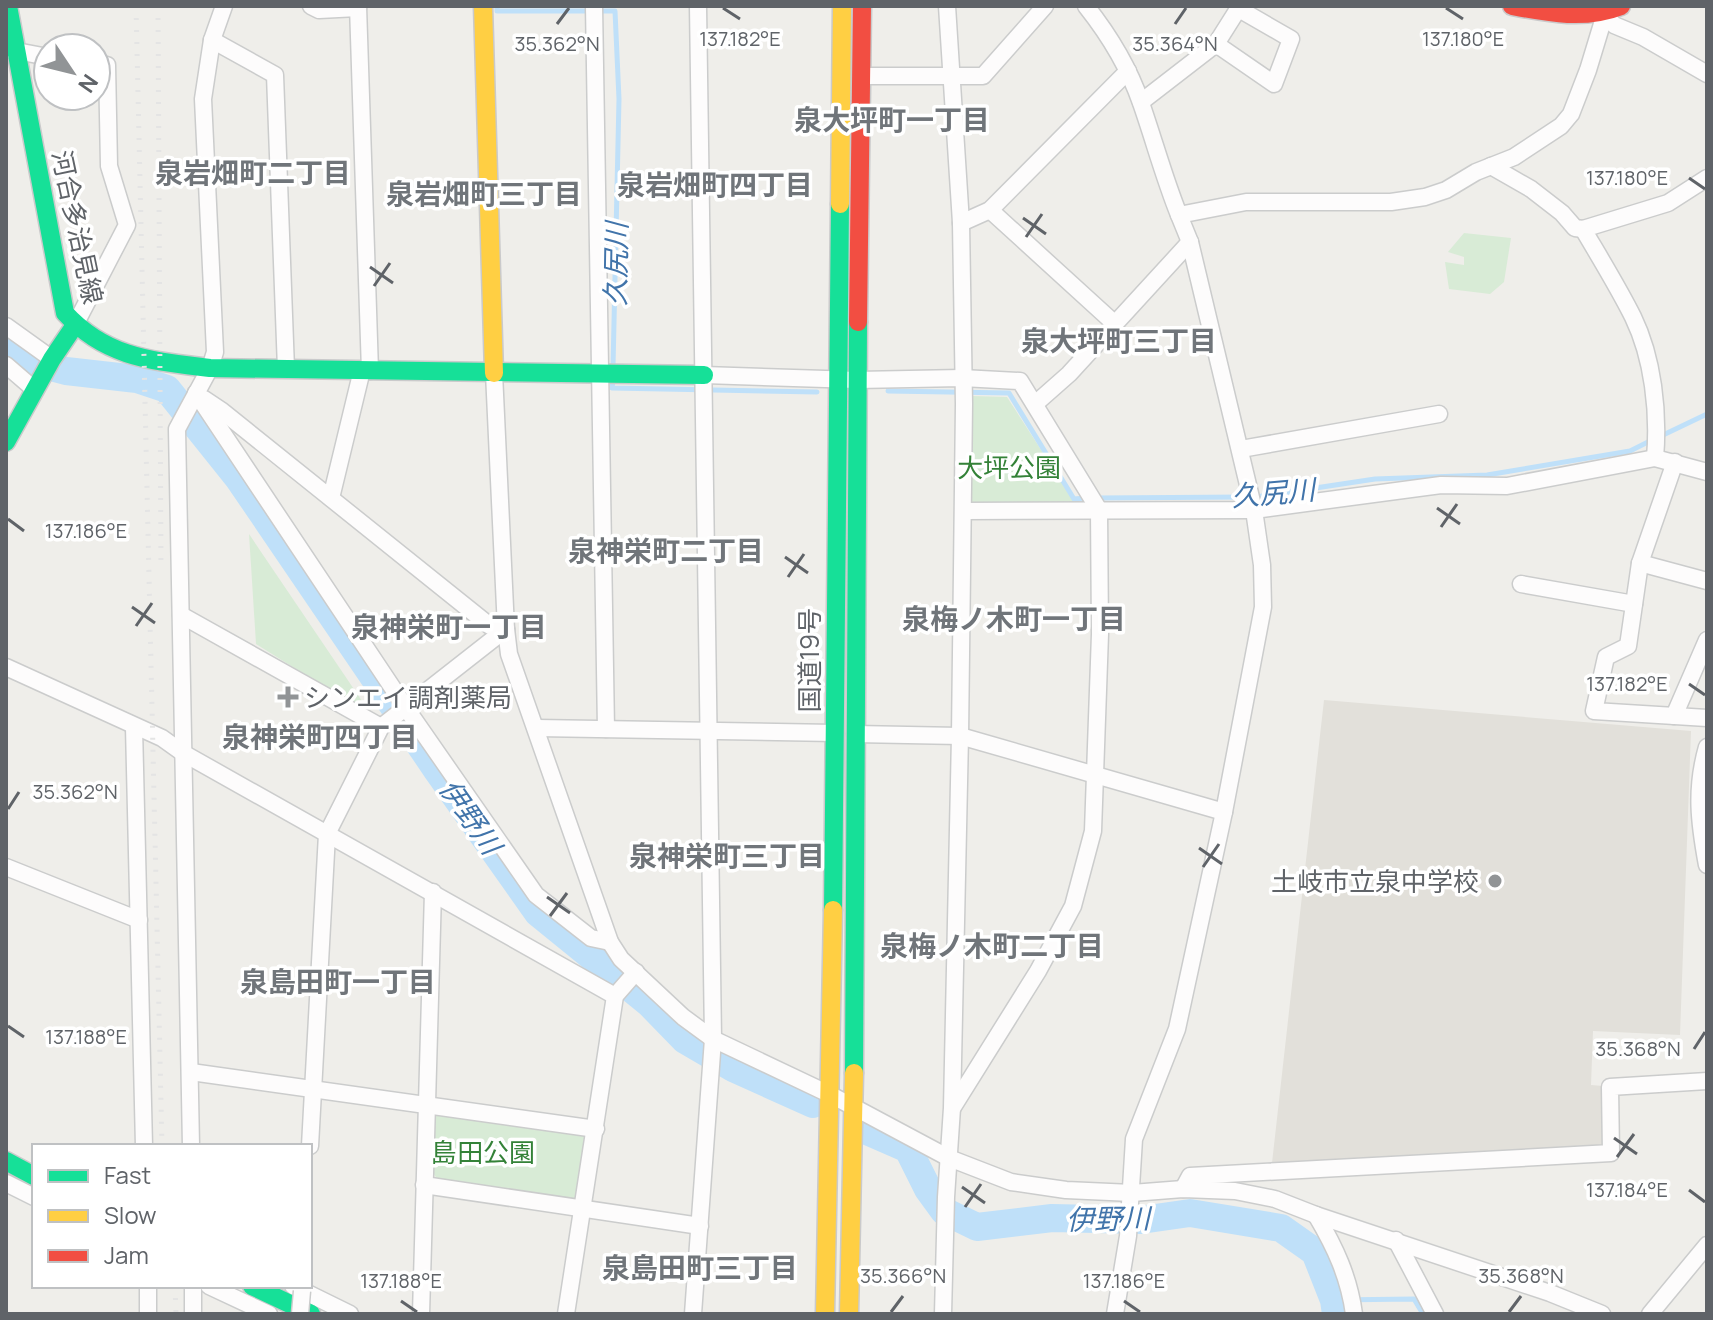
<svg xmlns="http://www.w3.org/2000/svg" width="1713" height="1320" font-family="Manrope,'Noto Sans JP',sans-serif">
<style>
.education{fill:#e2e0da}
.green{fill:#d8ebd6}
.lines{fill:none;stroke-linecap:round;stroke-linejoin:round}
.stream{stroke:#bfe0f9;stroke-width:5}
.river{stroke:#bfe0f9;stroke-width:28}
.street-casing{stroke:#cbcccc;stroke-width:19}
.fast-casing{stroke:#cacacb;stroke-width:21}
.slow-casing{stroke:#cacacb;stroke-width:21}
.jam-casing{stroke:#cacacb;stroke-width:21}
.street{stroke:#fdfcfc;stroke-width:16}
.fast{stroke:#16e098;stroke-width:18}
.slow{stroke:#ffcf43;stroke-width:18}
.jam{stroke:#f24e42;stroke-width:18}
.rail{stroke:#e4e4e4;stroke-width:5;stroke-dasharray:2 10;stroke-linecap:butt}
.street-bridge-casing{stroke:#cbcccc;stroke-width:19;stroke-linecap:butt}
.street-bridge{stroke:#fdfcfc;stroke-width:16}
.ticks{fill:none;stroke:#5f6368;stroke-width:3}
.poi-dot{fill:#919496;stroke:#fff;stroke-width:3}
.labels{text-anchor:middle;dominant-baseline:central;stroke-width:7;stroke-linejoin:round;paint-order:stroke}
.street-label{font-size:26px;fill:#5f6368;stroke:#fff}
.park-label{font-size:26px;fill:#348238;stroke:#fff}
.poi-label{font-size:26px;fill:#5f6368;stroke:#fff;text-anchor:start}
.neighbourhood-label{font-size:28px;font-weight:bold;fill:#70757a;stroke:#fff}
.water-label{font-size:28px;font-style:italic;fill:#4174aa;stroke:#fff}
.ticks-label{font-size:20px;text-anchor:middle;fill:#5f6368;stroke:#fff;stroke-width:7;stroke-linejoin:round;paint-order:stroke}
</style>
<rect width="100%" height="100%" fill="#efeeea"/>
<path class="education" d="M1324,700L1691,731L1680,1035L1593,1031L1591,1085L1603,1086L1604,1148L1272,1163Z"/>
<g class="green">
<path d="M1464,233L1511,238L1504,282L1490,294L1449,289L1445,262L1464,265V257L1448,252Z"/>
<path d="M972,396L1007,397L1078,507L977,506L970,501Z"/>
<path d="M249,534L364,704L368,714L256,644Z"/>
<path d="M440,1112L584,1133L587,1137L576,1200L438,1180L433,1173L435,1115Z"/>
</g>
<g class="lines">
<g class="stream">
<path d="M497,6V11H615L619,99L613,367"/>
<path d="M613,381L612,388L817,392"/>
<path d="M888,391L1009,393L1074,499L1086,498"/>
<path d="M1661,436L1707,414"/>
<path d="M1256,497L1375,479L1487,475L1630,451L1652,440"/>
<path d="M1096,498L1246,497"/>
<path d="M1334,1300L1414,1299L1423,1314"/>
</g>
<g class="river">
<path d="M6,343L32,362L66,371L137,379L167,389L239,479L437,770L538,913L650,1004L685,1040L733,1068L813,1104"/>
<path d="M869,1132L908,1149L928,1189L944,1211L977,1227L1052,1218L1141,1220L1190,1213L1281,1228L1315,1252L1334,1300L1336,1314"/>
</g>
<g class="street-casing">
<g id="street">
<path d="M311,6L319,10L358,8"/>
<path d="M358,6L370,371"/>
<path d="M594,6L606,729"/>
<path d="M1086,6C1109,35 1129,68 1141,103C1154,140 1164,178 1179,215"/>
<path d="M1605,14L1614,25L1643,37L1707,74"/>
<path d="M212,40L275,75L286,369"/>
<path d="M1216,44L1274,84L1291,39L1239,9"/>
<path d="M6,49L48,57"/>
<path d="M862,76H983L1045,6"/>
<path d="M1141,102L1216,44L1240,6"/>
<path d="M1491,166L1531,189L1562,213L1575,228L1583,229"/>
<path d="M990,210L1114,323"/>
<path d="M961,223L990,210L1128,71"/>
<path d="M75,325L127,225L109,166L107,65L96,63"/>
<path d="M6,326L52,359"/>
<path d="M6,365L35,390"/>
<path d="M494,373L506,629L509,654L610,942L621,959L683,1017L713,1039L831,1095L949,1158L1011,1182L1066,1190L1132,1193L1183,1189L1235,1191L1275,1199L1316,1215L1550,1293L1602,1314"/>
<path d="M704,375L857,380L962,378L1020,381L1099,510L1100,634L1093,831L1073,906L1038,971L953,1107"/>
<path d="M196,393L406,708L536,895L591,938L610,942"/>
<path d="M204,399L222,411L490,626L506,629"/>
<path d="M1035,404L1069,374L1190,242"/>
<path d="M1241,449L1439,414"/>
<path d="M1655,458C1659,412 1653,358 1633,317C1618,287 1600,258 1583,229L1668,203L1707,178"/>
<path d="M1675,462L1640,563L1628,646L1606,657L1594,711L1707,718"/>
<path d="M331,498L362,370"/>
<path d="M964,511L1254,510L1441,485L1507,486L1655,458L1707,472"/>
<path d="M1640,563L1707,581"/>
<path d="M1521,584L1634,604"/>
<path d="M181,615L381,727"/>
<path d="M6,667L162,738L183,753L615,996"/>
<path d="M1674,716L1707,640"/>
<path d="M134,727L144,1146"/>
<path d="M537,728L835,733"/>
<path d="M855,734L960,736L1224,812"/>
<path d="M1707,747C1695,789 1699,822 1707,865"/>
<path d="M6,867L139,920"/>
<path d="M191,1072L596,1129"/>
<path d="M191,1146L177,429L210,368L215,352L203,99L212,40L224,6"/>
<path d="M310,1146L327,834L381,727L506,629"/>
<path d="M6,1183L34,1197"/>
<path d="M424,1185L700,1226"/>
<path d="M1183,1189L1190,1176L1611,1153L1610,1087L1707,1081"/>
<path d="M1316,1215C1335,1247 1349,1277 1354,1314"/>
<path d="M1396,1240L1435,1314"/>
<path d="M148,1286V1314"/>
<path d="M209,1286L269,1314"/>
<path d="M293,1286L350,1314"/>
<path d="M193,1314V1286"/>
<path d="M421,1314L433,892"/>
<path d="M566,1314L615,996L636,972"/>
<path d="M693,1314L713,1039L698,6"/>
<path d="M943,1314L946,1197L952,1108L960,736L964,404L961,223L947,6"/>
<path d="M1115,1314L1128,1236L1134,1139L1177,1029L1224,812L1263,607L1262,565L1254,510L1190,242L1179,215L1246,202H1391L1425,197L1446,190L1476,172L1514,157L1561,126L1571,114L1588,70L1605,14"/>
<path d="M1650,1314L1707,1245"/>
</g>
</g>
<g class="fast-casing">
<g id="fast">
<path d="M8,6L65,313C106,358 153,361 210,368L704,375"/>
<path d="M6,442L52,359L75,325"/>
<path d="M833,910L840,204"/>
<path d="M854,1073L858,322"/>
<path d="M6,1161L34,1176"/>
<path d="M252,1286L311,1314"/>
</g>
</g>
<g class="slow-casing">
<g id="slow">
<path d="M483,6L494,373"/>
<path d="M840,204L842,6"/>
<path d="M825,1314L833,910"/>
<path d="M849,1314L854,1073"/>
</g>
</g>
<g class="jam-casing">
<g id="jam">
<path d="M1512,6C1549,13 1585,20 1621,6"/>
<path d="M858,322L862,6"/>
</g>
</g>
<use href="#street" class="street"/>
<use href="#fast" class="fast"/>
<use href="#slow" class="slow"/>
<use href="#jam" class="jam"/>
<g class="rail">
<path d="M136,6L162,1146"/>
<path d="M158,6L161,566"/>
<path d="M175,1286L176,1314"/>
</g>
<g class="street-bridge-casing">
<path id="street-bridge" d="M300,1314L302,1291"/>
</g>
<use href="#street-bridge" class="street-bridge"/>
</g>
<path class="ticks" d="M723,8L740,19M1446,8L1463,19M557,24L569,8M1175,24L1186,8M1689,178L1705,189M1023,218L1046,234M1026,237L1042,214M370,267L393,283M374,286L390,263M1437,508L1460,524M8,519L24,531M1441,527L1457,504M785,557L808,573M788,577L804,554M132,607L155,623M136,626L152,603M1689,684L1705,695M8,809L19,792M1199,848L1222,864M1203,867L1219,844M547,897L570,913M550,916L567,893M8,1026L24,1037M1694,1049L1705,1032M1614,1138L1637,1154M1617,1157L1634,1134M962,1187L985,1203M1689,1190L1705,1202M965,1207L981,1184M401,1301L417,1312M1124,1301L1140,1312M891,1312L903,1296M1509,1312L1521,1296"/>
<g class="poi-dot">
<path d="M284 685h8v8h8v8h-8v8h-8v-8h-8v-8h8z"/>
<circle cx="1495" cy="881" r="8"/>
</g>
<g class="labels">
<g class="street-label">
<text transform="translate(78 227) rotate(78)">河合多治見線</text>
<text transform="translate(809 660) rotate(-90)">国道19号</text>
</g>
<g class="park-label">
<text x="1009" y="467">大坪公園</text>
<text x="483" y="1152">島田公園</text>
</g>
<g class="poi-label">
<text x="304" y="697">シンエイ調剤薬局</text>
<text x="1479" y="881" text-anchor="end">土岐市立泉中学校</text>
</g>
<g class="neighbourhood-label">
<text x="892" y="119">泉大坪町一丁目</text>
<text x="253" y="172">泉岩畑町二丁目</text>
<text x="715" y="184">泉岩畑町四丁目</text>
<text x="484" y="193">泉岩畑町三丁目</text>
<text x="1119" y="340">泉大坪町三丁目</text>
<text x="666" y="550">泉神栄町二丁目</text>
<text x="1014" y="618">泉梅ノ木町一丁目</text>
<text x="449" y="626">泉神栄町一丁目</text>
<text x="320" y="736">泉神栄町四丁目</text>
<text x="727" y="855">泉神栄町三丁目</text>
<text x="992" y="945">泉梅ノ木町二丁目</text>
<text x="338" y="981">泉島田町一丁目</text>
<text x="700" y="1267">泉島田町三丁目</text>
</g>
<g class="water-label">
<text transform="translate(615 264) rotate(-89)">久尻川</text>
<text transform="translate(1273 492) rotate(-5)">久尻川</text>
<text transform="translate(471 816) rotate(55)">伊野川</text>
<text transform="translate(1108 1218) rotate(-1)">伊野川</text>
</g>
</g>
<g class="ticks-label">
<text x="740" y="46">137.182°E</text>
<text x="1463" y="46">137.180°E</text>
<text x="557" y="51">35.362°N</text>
<text x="1175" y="51">35.364°N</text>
<text x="1627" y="185">137.180°E</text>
<text x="86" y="538">137.186°E</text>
<text x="1627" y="691">137.182°E</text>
<text x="75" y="799">35.362°N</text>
<text x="86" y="1044">137.188°E</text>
<text x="1638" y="1056">35.368°N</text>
<text x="1627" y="1197">137.184°E</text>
<text x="903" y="1283">35.366°N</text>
<text x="1521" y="1283">35.368°N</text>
<text x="401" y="1288">137.188°E</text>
<text x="1124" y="1288">137.186°E</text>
</g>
<rect width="1713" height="1320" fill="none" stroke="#5f6368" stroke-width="16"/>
<rect x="32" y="1144" width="280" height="144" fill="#ffffff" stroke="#bfc1c3" stroke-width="2"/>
<rect x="48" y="1170" width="40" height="12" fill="#16e098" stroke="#bfc1c3" stroke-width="2"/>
<text x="104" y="1184" font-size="24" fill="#5f6368">Fast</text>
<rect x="48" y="1210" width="40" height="12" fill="#ffcf43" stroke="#bfc1c3" stroke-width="2"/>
<text x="104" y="1224" font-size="24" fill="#5f6368">Slow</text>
<rect x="48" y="1250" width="40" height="12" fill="#f24e42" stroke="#bfc1c3" stroke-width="2"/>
<text x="104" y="1264" font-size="24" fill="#5f6368">Jam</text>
<g transform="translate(72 72) rotate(125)"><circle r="38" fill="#ffffff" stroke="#bfc1c3" stroke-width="2"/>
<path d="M0-6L14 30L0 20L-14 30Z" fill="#919496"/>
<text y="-12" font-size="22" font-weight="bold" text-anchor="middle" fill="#5f6368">N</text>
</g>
</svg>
